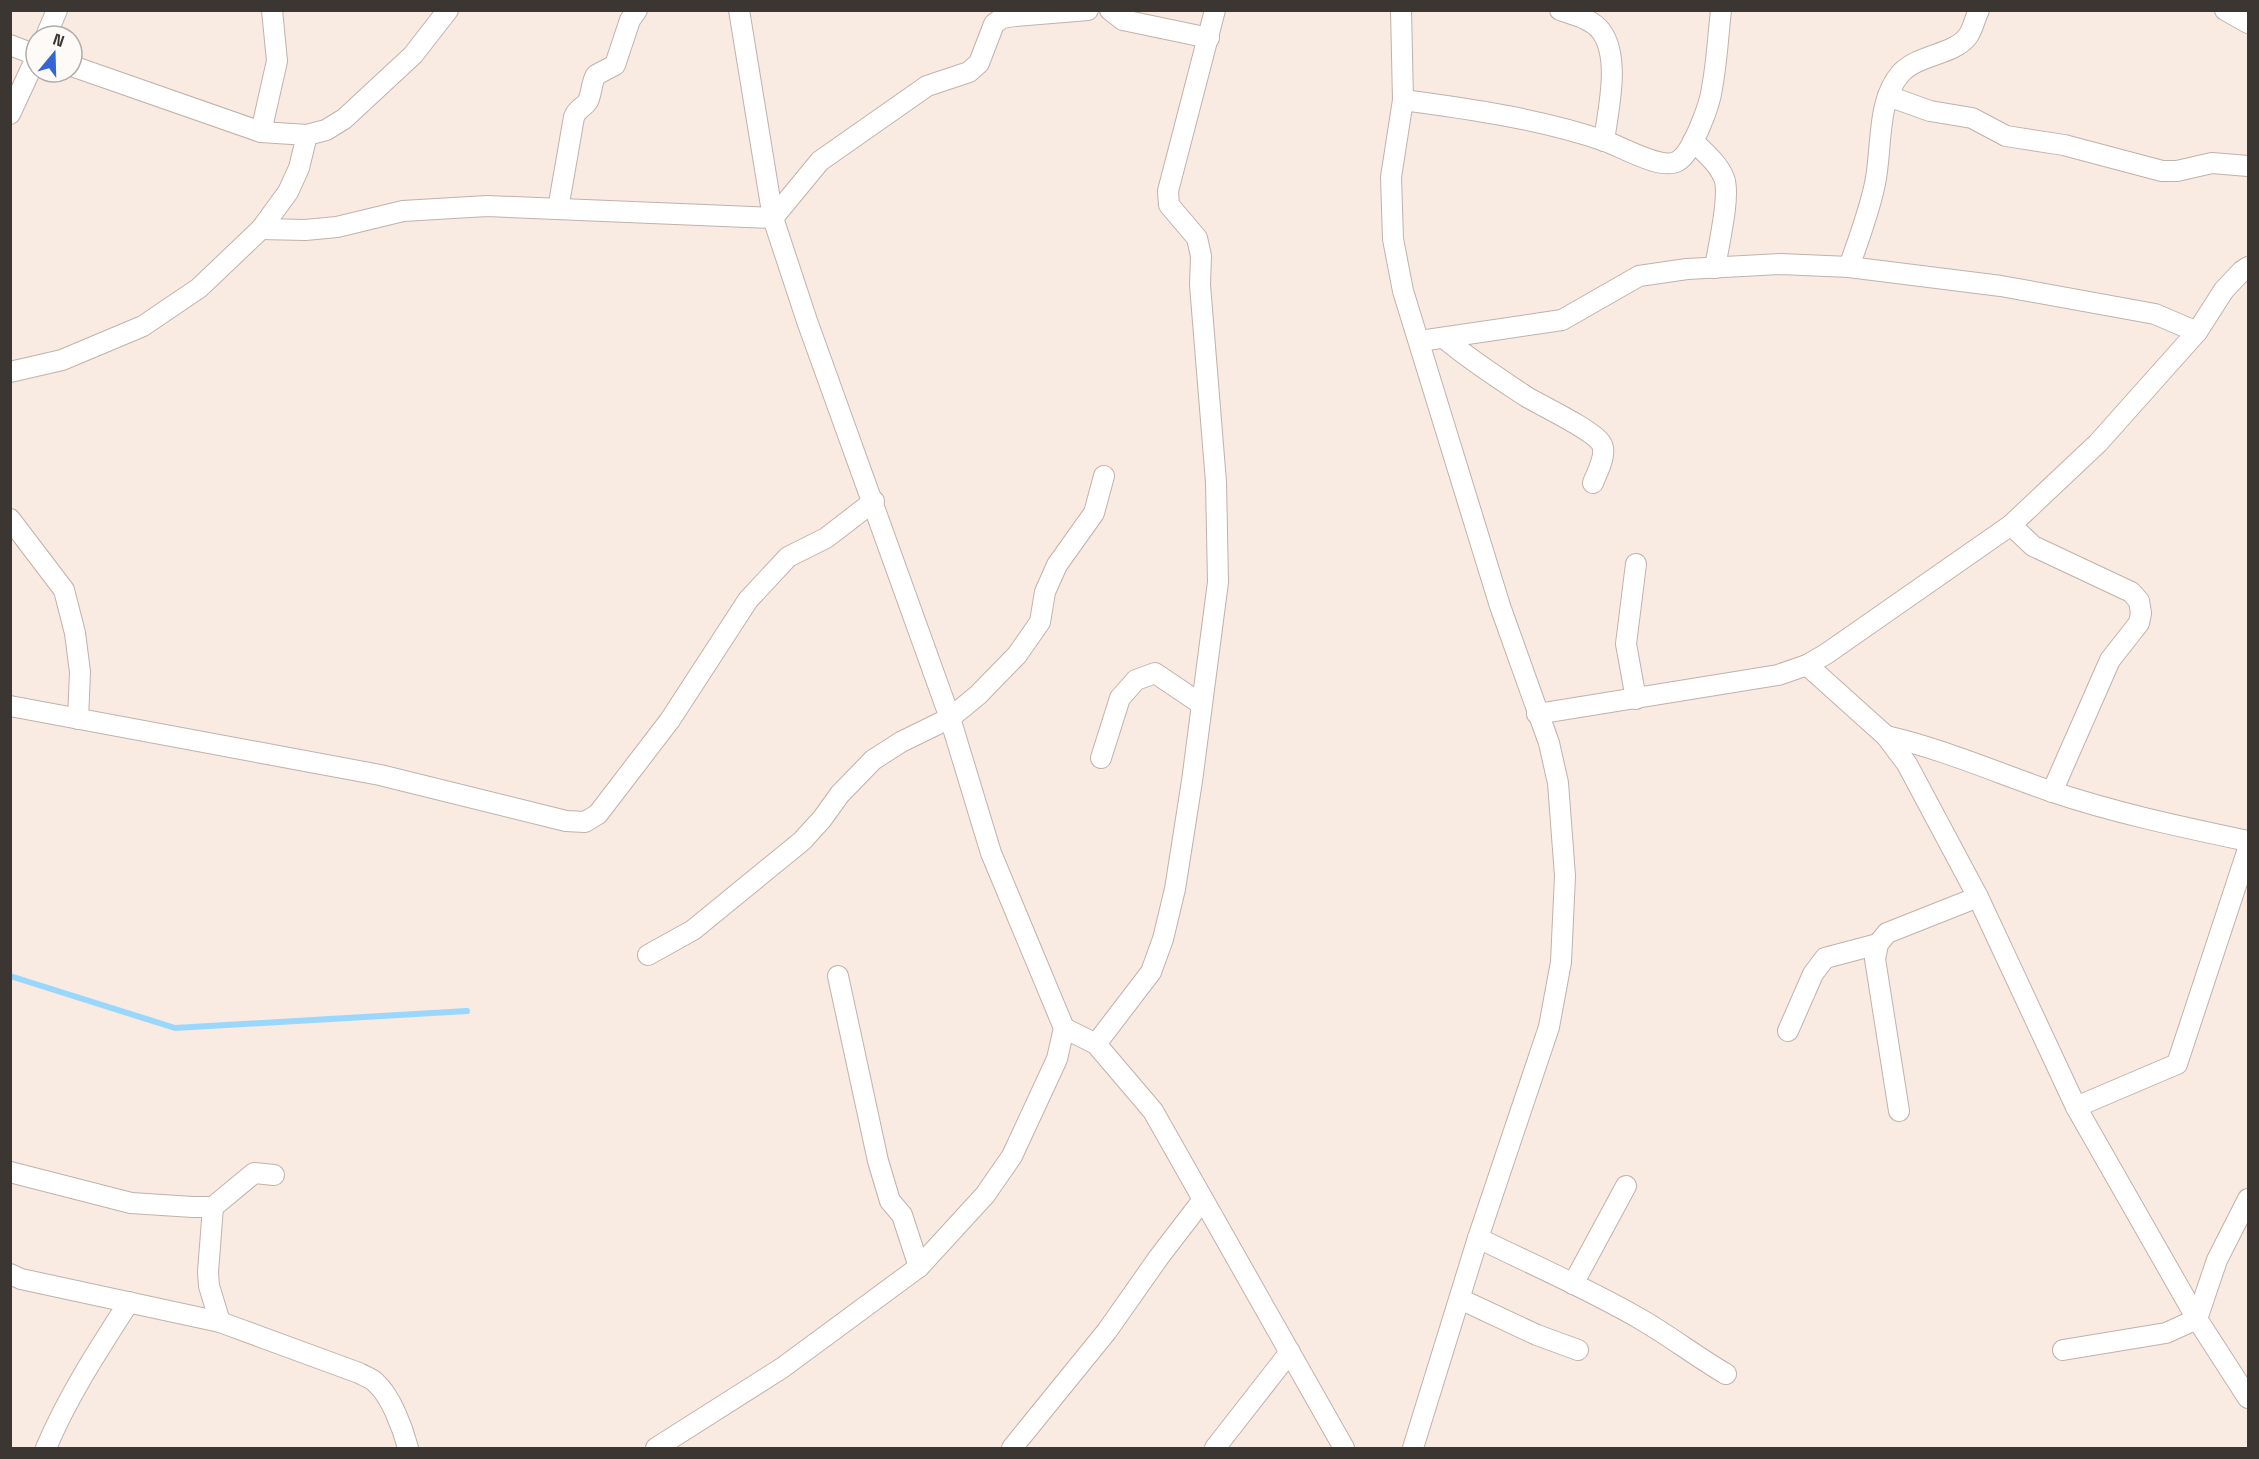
<svg xmlns="http://www.w3.org/2000/svg" width="2259" height="1459" font-family="'Space Grotesk',sans-serif">
<style>
.lines{fill:none;stroke-linecap:round;stroke-linejoin:round}
.stream{stroke:#99d8fc;stroke-width:6}
.street-casing{stroke:#c0b2aa;stroke-width:22}
.street{stroke:#fff;stroke-width:20}
</style>
<rect width="100%" height="100%" fill="#f9eae2"/>
<g class="lines">
<path class="stream" d="M10,976L175,1028L467,1011"/>
<g class="street-casing">
<g id="street">
<path d="M1110,10L1123,20L1209,38"/>
<path d="M1401,10L1403,100L1391,177L1393,239L1403,291L1500,606L1549,743L1558,783L1565,876L1561,962L1549,1027L1478,1238L1413,1448"/>
<path d="M1560,10C1574,15 1592,19 1601,31C1621,58 1608,110 1604,141"/>
<path d="M2225,10L2248,23"/>
<path d="M46,36L57,10"/>
<path d="M10,45L36,55"/>
<path d="M72,66L261,132L307,135L326,130L344,119L413,55L448,10"/>
<path d="M1888,96L1930,111L1972,118L2006,136L2064,145L2162,171H2177L2212,163L2248,166"/>
<path d="M1403,100C1471,109 1540,119 1605,141C1622,147 1662,171 1678,161C1692,153 1710,105 1712,88C1717,62 1718,36 1721,10"/>
<path d="M10,114L36,58"/>
<path d="M261,132L277,61L272,10"/>
<path d="M1693,141C1704,152 1718,163 1724,178C1731,195 1718,247 1715,268"/>
<path d="M558,209L574,117C578,107 584,108 588,101C592,93 591,83 596,75L615,65L630,20L637,10"/>
<path d="M261,229L305,230L337,227L403,211L487,206L773,218L820,161L927,86L969,72L979,63L994,24L1002,18L1015,16L1088,10"/>
<path d="M1849,267C1858,241 1868,215 1874,188C1883,153 1875,102 1901,73C1919,54 1954,55 1968,36C1973,29 1975,18 1979,10"/>
<path d="M1444,338C1470,360 1498,378 1527,397C1542,406 1593,430 1601,443C1608,454 1597,472 1593,483"/>
<path d="M1420,341L1562,320L1639,276L1687,269L1781,264L1849,267L2001,286L2155,314L2197,332"/>
<path d="M10,372L62,360L143,326L199,288L261,229L288,192L299,168L307,135"/>
<path d="M10,519L64,590L75,633L80,672L78,719"/>
<path d="M2011,525L2033,546L2131,592L2139,601L2141,613L2139,623L2110,660L2052,792"/>
<path d="M1807,665L1886,736L1907,764L1978,897L2076,1107L2197,1319L2248,1398"/>
<path d="M1636,699L1626,644L1636,564"/>
<path d="M10,706L380,775L566,821L585,822L598,814L670,720L748,600L788,557L826,538L874,501"/>
<path d="M1537,714L1778,675L1807,665L1826,654L2011,525L2098,443L2197,332L2224,290L2242,271L2248,267"/>
<path d="M1886,736C1943,749 1995,772 2050,791C2115,813 2182,827 2248,841"/>
<path d="M1101,758L1120,698L1136,680L1155,673L1201,704"/>
<path d="M648,955L693,930L802,841L822,819L840,794L873,760L901,742L950,718L978,695L1017,655L1040,622L1045,592L1057,565L1094,513L1104,476"/>
<path d="M838,976L878,1161L890,1201L902,1215L919,1267"/>
<path d="M1064,1028L1096,1044L1153,1111L1344,1448"/>
<path d="M1788,1031L1813,974L1825,958L1878,944"/>
<path d="M1096,1044L1151,972L1163,939L1175,889L1192,781L1218,582L1216,482L1200,285L1201,256L1197,238L1169,205L1168,191L1215,10"/>
<path d="M2076,1107L2177,1064L2248,849"/>
<path d="M1899,1111L1875,959L1878,944L1887,933L1978,897"/>
<path d="M10,1172L131,1203L193,1207H213L254,1173L274,1175"/>
<path d="M213,1207L208,1272L209,1286L220,1322"/>
<path d="M1478,1238C1533,1265 1589,1289 1642,1320C1671,1337 1697,1357 1726,1374"/>
<path d="M10,1274L21,1279L220,1322L359,1373C364,1376 372,1378 376,1383C391,1396 403,1429 408,1448"/>
<path d="M1573,1284L1626,1186"/>
<path d="M1460,1299L1537,1335L1578,1350"/>
<path d="M2063,1350L2166,1333L2197,1319L2217,1260L2248,1199"/>
<path d="M46,1448C68,1396 98,1350 129,1302"/>
<path d="M656,1448L782,1368L919,1267L985,1195L1012,1156L1057,1059L1064,1028L991,853L950,718L807,321L773,218L739,10"/>
<path d="M1012,1448L1107,1331L1159,1257L1202,1201"/>
<path d="M1215,1448L1290,1352"/>
</g>
</g>
<use href="#street" class="street"/>
</g>
<rect width="2259" height="1459" fill="none" stroke="#3c3633" stroke-width="24"/>
<g transform="translate(54 54) rotate(19)"><circle r="28" fill="#fdfaf8" stroke="#b0aca9" stroke-width="1.5"/>
<path d="M0-4.5L10 22L0 15L-10 22Z" fill="#3365d4"/>
<text y="-9" font-size="16" font-weight="bold" text-anchor="middle" fill="#3c3633">N</text>
</g>
</svg>
